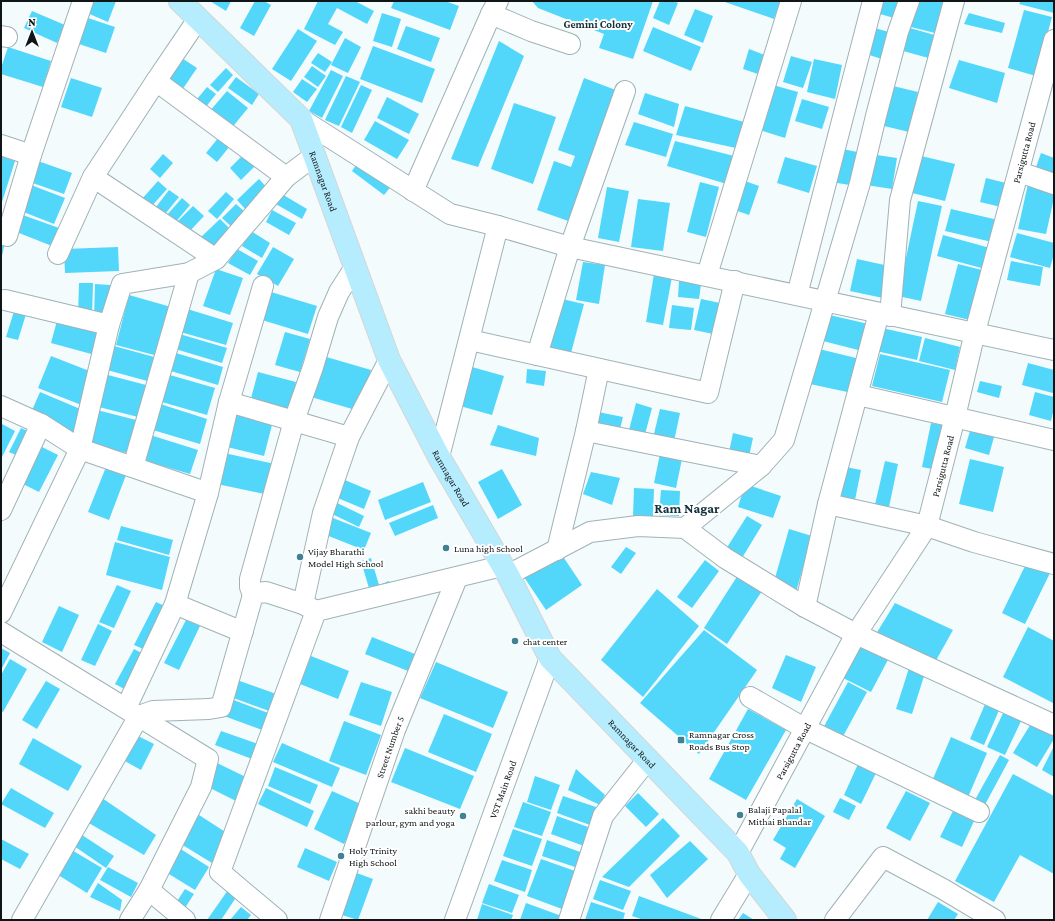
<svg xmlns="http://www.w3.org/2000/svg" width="1055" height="921" font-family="'Crimson Pro',serif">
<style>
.building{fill:#52d6f9}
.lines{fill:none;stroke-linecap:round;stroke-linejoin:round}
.minor-casing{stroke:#a0b2b7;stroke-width:22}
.major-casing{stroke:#d4d5d5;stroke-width:24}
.minor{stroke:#fff;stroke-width:20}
.major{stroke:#b6edfe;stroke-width:22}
.poi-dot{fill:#418194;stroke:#fff;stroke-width:1.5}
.labels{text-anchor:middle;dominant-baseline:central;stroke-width:4;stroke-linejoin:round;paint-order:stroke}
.street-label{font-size:10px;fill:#101618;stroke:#fff}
.poi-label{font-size:10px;fill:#101618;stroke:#fff;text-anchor:start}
.neighbourhood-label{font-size:11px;font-weight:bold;fill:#12313a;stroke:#fff}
.district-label{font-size:14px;font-weight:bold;fill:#12313a;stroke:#fff}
</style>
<rect width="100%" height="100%" fill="#f4fbfd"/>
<g class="building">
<path d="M90,1H116L108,22L85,12Z"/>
<path d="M210,1H231L226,11Z"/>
<path d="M255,1H264L271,5L254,36L240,28Z"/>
<path d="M318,1H355L374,11L367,24L337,8L328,24L343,32L335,45L304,29Z"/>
<path d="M394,1H445L459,6L450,30L391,8Z"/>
<path d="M532,1H653L633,59L599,48L604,34L538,8Z"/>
<path d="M660,1H674L678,3L669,25L653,18Z"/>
<path d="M722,1H780L774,19Z"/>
<path d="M884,1H907L901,20L880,14Z"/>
<path d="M914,1H943L935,33L907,26Z"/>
<path d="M1021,1H1054V13L1019,4Z"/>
<path d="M695,9L713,16L703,43L684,35Z"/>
<path d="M1024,10L1052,17L1036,76L1008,68Z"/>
<path d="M32,11L65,25L57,43L24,28Z"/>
<path d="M382,13L401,19L392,47L373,41Z"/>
<path d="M969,13L1005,23L1002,33L964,24Z"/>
<path d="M88,18L115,27L106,53L79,44Z"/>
<path d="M406,26L440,38L431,62L397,49Z"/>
<path d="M903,26L938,36L932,59L896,49Z"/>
<path d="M653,27L701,47L691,71L643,51Z"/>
<path d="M871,27L896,34L888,61L863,53Z"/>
<path d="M298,29L317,41L291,81L272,69Z"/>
<path d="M345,38L361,47L348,73L331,65Z"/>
<path d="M499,41L524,56L478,167L451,159Z"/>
<path d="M373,46L435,69L422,103L360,79Z"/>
<path d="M8,47L51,61L43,87L1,74V68Z"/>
<path d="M749,49L765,55L758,74L743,69Z"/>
<path d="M318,53L332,62L325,72L311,63Z"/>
<path d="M177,55L197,68L180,93L160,80Z"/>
<path d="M791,56L812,62L803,88L783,82Z"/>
<path d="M814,59L842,65L835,99L807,92Z"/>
<path d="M959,60L1005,73L997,103L949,88Z"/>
<path d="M312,66L326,76L318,87L304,77Z"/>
<path d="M226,68L233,75L218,92L210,85Z"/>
<path d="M331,70L343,76L322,118L309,111Z"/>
<path d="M346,76L360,82L339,126L325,120Z"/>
<path d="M236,77L259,94L252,105L228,88Z"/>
<path d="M71,78L102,88L92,117L61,107Z"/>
<path d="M584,78L621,92L574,223L537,210L554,161L571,167L575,156L558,150Z"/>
<path d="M302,79L317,89L307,102L293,92Z"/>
<path d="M361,85L372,90L352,133L341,127Z"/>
<path d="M773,85L798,92L785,138L760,130Z"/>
<path d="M889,85L918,92L909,132L880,125Z"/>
<path d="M207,87L216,94L202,112L193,104Z"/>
<path d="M227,91L248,108L230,130L209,112Z"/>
<path d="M645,93L679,104L674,127L638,114Z"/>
<path d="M387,97L419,114L409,134L377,118Z"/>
<path d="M802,99L829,107L822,129L795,121Z"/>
<path d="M514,103L556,117L533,184L491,169Z"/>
<path d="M685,106L748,123L736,148L676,135Z"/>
<path d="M375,121L409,140L397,159L364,140Z"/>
<path d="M634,122L673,134L666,157L625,145Z"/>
<path d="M223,132L234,141L217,162L206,153Z"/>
<path d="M675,141L738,157L730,185L667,166Z"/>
<path d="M838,148L862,153L856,186L831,182Z"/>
<path d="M1041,153L1054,158V177L1035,170Z"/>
<path d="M163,154L173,163L160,178L150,169Z"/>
<path d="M244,154L256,165L241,180L230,168Z"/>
<path d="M870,154L897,158L892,189L866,185Z"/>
<path d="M917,155L955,164L945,201L908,192Z"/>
<path d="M1,156L15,161L1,205Z"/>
<path d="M785,157L817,166L809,193L777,183Z"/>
<path d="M360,159L393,184L384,195L352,171Z"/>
<path d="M38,161L72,173L64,194L30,182Z"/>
<path d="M986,178L1006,183L1001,207L980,202Z"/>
<path d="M259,179L269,190L247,211L237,200Z"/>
<path d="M742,180L759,186L749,215L732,209Z"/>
<path d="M158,181L167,189L150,208L141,200Z"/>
<path d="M700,182L719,187L706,237L687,232Z"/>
<path d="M1028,184L1054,189V198L1046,234L1018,229Z"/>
<path d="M31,185L65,198L54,224L21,211Z"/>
<path d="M607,187L629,191L619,242L598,238Z"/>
<path d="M169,190L179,197L165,214L156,207Z"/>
<path d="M226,192L234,199L217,219L208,211Z"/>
<path d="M280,193L307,209L302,219L274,203Z"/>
<path d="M182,198L190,205L175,223L166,216Z"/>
<path d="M638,199L670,203L663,251L631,247Z"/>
<path d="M918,201L942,206L921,301L898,296Z"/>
<path d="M236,204L246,213L233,228L222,218Z"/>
<path d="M193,206L204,216L189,232L177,222Z"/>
<path d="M951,209L998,220L992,242L945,231Z"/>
<path d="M272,210L296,223L289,235L266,222Z"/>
<path d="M20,214L59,228L52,246L14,231Z"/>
<path d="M220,219L231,230L210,250L199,239Z"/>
<path d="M251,231L270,243L262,258L242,246Z"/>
<path d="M1017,233L1054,243V254L1050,268L1010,257Z"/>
<path d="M943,235L990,248L985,269L937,256Z"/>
<path d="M1,242H5L2,256H1Z"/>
<path d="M118,247L119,271L65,273L64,249Z"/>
<path d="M273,247L294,259L278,286L257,274Z"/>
<path d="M237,249L258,261L250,275L228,263Z"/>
<path d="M857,259L889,266L883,298L850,291Z"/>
<path d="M1011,261L1043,267L1040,286L1007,280Z"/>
<path d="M583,262L605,265L599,304L576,300Z"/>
<path d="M958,264L986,271L974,321L945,314Z"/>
<path d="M216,269L243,278L230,315L203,306Z"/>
<path d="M654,274L672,277L663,325L646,322Z"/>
<path d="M679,281L701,284L699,299L678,297Z"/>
<path d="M79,283H93L92,316H78Z"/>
<path d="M95,284L110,285L109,318H94Z"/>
<path d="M271,292L317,306L308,334L262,320Z"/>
<path d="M129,295L171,307L158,356L116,345Z"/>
<path d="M562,299L584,304L571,353L549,348Z"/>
<path d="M701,299L725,304L718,335L694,330Z"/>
<path d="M672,305L694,308L691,330L669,328Z"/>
<path d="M15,308L27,311L18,340L6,337Z"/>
<path d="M184,308L233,323L226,345L177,331Z"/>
<path d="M825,314L873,325L866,352L819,340Z"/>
<path d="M58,317L102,330L95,355L51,343Z"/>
<path d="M882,328L922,337L917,360L876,351Z"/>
<path d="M285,332L310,339L300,372L275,365Z"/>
<path d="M176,333L227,348L222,363L172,348Z"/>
<path d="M925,338L960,347L955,370L919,361Z"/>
<path d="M114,346L158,358L151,382L107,370Z"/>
<path d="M819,349L860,359L852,393L810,384Z"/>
<path d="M169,351L223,367L218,385L164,369Z"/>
<path d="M880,354L950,370L942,402L872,386Z"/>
<path d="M51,356L97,374L84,406L38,388Z"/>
<path d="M323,356L371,370L359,411L311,397Z"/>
<path d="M1028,363L1054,370L1053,393L1022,385Z"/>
<path d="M472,367L504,376L492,415L460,406Z"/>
<path d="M527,369L546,371L544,386L526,383Z"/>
<path d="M258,372L296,382L289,412L250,402Z"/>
<path d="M163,373L215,388L207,415L155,400Z"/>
<path d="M104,374L150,386L142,418L95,406Z"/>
<path d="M980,381L1002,386L999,398L977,392Z"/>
<path d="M40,392L85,411L74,434L30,415Z"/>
<path d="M1035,392L1054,397V408L1051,421L1029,415Z"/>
<path d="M154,402L207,419L200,444L146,428Z"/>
<path d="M636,403L652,408L644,438L628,434Z"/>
<path d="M93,409L140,421L131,454L85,443Z"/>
<path d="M660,409L680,413L673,446L652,442Z"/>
<path d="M235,412L273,421L264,456L227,447Z"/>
<path d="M598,412L623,417L619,433L594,427Z"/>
<path d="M931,423L942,425L932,469L922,467Z"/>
<path d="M2,424L15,431L1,459V426Z"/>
<path d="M498,425L539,438L536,456L490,445Z"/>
<path d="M21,428L35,434L23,458L9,452Z"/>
<path d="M970,431L994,437L989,455L965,448Z"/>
<path d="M733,433L753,438L748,461L728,457Z"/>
<path d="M147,434L198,450L190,474L139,459Z"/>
<path d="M36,444L58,455L39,492L17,481Z"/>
<path d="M661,449L683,454L676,488L654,483Z"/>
<path d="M224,453L275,464L269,495L217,484Z"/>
<path d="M970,459L1004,467L993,512L959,504Z"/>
<path d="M885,461L898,464L888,512L874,509Z"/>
<path d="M106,467L126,475L109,520L88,512Z"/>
<path d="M846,467L861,470L854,505L839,502Z"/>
<path d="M502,469L522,505L498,519L478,482Z"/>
<path d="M591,472L620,478L612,505L583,494Z"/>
<path d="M340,478L371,491L364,509L333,496Z"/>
<path d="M423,482L431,502L385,520L378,500Z"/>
<path d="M745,484L781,496L773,518L738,507Z"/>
<path d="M634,488L654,489L653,517H633Z"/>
<path d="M661,490L680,491L679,516L659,515Z"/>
<path d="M333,501L364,516L359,527L328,512Z"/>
<path d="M433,505L438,518L395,536L389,523Z"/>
<path d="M328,516L371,533L364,550L321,533Z"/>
<path d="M747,516L762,525L742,558L726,549Z"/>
<path d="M121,526L173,540L169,555L117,540Z"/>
<path d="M789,529L812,536L796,592L773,585Z"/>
<path d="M115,542L170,557L162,590L106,575Z"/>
<path d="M626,547L636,553L621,574L611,567Z"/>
<path d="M560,552L582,585L546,610L524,577Z"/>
<path d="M371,558L379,585L389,581L392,589L371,595L361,561Z"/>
<path d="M705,560L719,571L692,608L677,597Z"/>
<path d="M1027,562L1052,569L1025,624L1002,613Z"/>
<path d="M738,575L762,591L727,644L704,628Z"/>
<path d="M117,585L131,591L114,628L99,622Z"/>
<path d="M657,589L699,626L643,697L601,660Z"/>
<path d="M156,602L171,609L150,652L134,645Z"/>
<path d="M895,603L953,630L934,664L876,634Z"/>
<path d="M59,606L79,615L62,652L42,642Z"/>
<path d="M186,620L200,626L179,670L164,663Z"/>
<path d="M98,624L112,631L95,666L81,660Z"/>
<path d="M1028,627L1054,641V701L1053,703L1003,677Z"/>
<path d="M704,630L757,670L699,754L640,703Z"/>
<path d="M372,637L415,654L408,671L365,654Z"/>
<path d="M862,640L891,654L871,692L843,678Z"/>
<path d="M1,648L10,653L1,670Z"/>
<path d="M134,649L149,657L130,692L115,684Z"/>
<path d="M786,655L816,667L801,702L772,688Z"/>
<path d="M311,656L349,671L338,699L300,684Z"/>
<path d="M10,659L27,669L3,712L1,711V675Z"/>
<path d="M436,662L508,692L493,728L420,698Z"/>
<path d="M909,668L925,673L912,714L896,709Z"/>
<path d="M234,679L279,695L272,712L228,696Z"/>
<path d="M46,681L60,689L37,729L22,720Z"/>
<path d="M361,682L392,692L381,726L349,715Z"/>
<path d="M848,682L867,692L840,742L821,732Z"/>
<path d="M231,699L271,714L265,731L224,716Z"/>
<path d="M986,702L1000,708L984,745L970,739Z"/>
<path d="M748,709L786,730L746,800L709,779Z"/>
<path d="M1005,709L1023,717L1005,755L987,747Z"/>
<path d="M444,714L492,734L476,772L428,752Z"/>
<path d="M344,721L381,735L366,775L329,761Z"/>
<path d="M1032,722L1054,736V739L1037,767L1013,753Z"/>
<path d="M221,731L258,744L252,759L215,745Z"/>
<path d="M136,735L154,744L141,770L123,760Z"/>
<path d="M951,737L987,753L965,804L929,788Z"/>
<path d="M33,738L82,766L68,791L19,764Z"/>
<path d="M282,743L340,768L332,787L273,762Z"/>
<path d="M1054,746V777L1042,770Z"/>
<path d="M405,748L474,776L460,809L391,782Z"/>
<path d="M1000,755L1009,760L981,812L971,807Z"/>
<path d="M217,763L250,779L238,802L206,786Z"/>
<path d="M858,764L876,773L861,804L844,795Z"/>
<path d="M275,767L318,785L310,804L268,786Z"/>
<path d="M576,769L605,795L600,805L568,790Z"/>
<path d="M1013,774L1054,796V874L1020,855L994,902L955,881Z"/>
<path d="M535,776L560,785L551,810L527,802Z"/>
<path d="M11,788L54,813L45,828L1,804Z"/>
<path d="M266,788L314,811L307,827L258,804Z"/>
<path d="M332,791L363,805L344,844L314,829Z"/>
<path d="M906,791L930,803L910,841L886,828Z"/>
<path d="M638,793L659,814L646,827L625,806Z"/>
<path d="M563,796L596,807L590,825L557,813Z"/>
<path d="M102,798L156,835L144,855L87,822Z"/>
<path d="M840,798L856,806L849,820L833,812Z"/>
<path d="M797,799L825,816L795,868L780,859L786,848L773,840Z"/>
<path d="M523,802L551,812L542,836L514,827Z"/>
<path d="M953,811L974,821L962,847L940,837Z"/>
<path d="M199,815L230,835L212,863L181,844Z"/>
<path d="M557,816L591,828L584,846L551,834Z"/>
<path d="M663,818L680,836L629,887L602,877Z"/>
<path d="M513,829L542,839L532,866L503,856Z"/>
<path d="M82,835L114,856L106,868L74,846Z"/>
<path d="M1,839L29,854L20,869L1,859Z"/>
<path d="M547,840L583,853L578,868L542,856Z"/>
<path d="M690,841L708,859L667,898L650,875Z"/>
<path d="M179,848L209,867L195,890L164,871Z"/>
<path d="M305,848L337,862L329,881L297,867Z"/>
<path d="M70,849L102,868L87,893L55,873Z"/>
<path d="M541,859L575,871L562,909L527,896Z"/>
<path d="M502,860L532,870L525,892L494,881Z"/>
<path d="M108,867L138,883L131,897L100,880Z"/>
<path d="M354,872L373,879L358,920L339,914Z"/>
<path d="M600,880L631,891L623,910L593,899Z"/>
<path d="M98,883L122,900L120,911L90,897Z"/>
<path d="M489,884L519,895L512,913L482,903Z"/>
<path d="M185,889L194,894L181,914L172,909Z"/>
<path d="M228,890L237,896L221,920H207Z"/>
<path d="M639,896L704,920H644L632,916Z"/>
<path d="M591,902L625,913L623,920H585Z"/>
<path d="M938,902L958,914L954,920H927Z"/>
<path d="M526,903L567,918V920H520Z"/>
<path d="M482,904L513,915L511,920H477Z"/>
<path d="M241,907L251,915L247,920H230Z"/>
<path d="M743,913L754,920H738Z"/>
</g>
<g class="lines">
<g class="minor-casing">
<g id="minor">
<path d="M498,1L491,14L531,31L570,44"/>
<path d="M1,36L7,37"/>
<path d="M156,81L286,177"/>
<path d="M301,119L450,214L498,226L570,247L1054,350"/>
<path d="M1,145L31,155"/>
<path d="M1019,172L1054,184"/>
<path d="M93,177L216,259"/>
<path d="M413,191L491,14"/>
<path d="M7,236L31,155L83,1"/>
<path d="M58,254L93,177L156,81L198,19"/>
<path d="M707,275L791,1"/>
<path d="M797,295L873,1"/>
<path d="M5,300L109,325"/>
<path d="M890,316L900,200L954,1"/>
<path d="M470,340L708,393L735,281"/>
<path d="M537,355L570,247L625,91"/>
<path d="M858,395L1054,440"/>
<path d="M229,402L349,437"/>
<path d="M1,406L41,424L80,449L208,493"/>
<path d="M586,431L761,466"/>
<path d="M439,457L498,226"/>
<path d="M133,467L189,273"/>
<path d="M828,504L927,526L974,542L1054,564"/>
<path d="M1,510L41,424"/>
<path d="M685,528L761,466L784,440L860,183L876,116L898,32L909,1"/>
<path d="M557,550L586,431L599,369"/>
<path d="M508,575L590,532L638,526L685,528L725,558L805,607L856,634L1054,725"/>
<path d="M253,595L250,587V579L294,421L313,367L328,317L339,292L355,267"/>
<path d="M175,604L233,628L243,631"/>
<path d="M303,604L323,513L349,437L389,360"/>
<path d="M805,607L828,504L879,313"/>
<path d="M1,613L80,449L109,325L122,284L189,273L216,259L286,177L314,156"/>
<path d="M1,632L208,759L201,787L149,890L130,920"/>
<path d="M750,697L804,728L979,812"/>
<path d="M126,708L175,604L208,493L229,402L263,286"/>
<path id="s1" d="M738,853L856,634L927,526L955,417L975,332L1054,40"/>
<path d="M149,890L185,920"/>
<path d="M22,920L139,716L153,711L209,709L221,707L253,595L258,593L266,592L303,604L316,611"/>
<path d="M277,920L220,872L316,611L502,566"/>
<path id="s2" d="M330,920L395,730L457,578"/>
<path id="s3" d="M455,920L550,658"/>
<path d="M569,920L603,816L648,759"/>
<path d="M721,920L749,874"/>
<path d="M835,920L883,857L943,889L995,920"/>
</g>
</g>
<g class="major-casing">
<g id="major">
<path id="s4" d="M180,1L301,119L389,360L439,457L508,575L550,658L738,853L749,874L785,920"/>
</g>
</g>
<use href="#minor" class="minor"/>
<use href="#major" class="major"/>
</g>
<g class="poi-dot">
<circle cx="446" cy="548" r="4"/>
<circle cx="300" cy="557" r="4"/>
<circle cx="515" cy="641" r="4"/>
<rect x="677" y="736" width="8" height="8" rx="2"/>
<circle cx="740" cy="815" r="4"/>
<circle cx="463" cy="816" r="4"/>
<circle cx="341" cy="856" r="4"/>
</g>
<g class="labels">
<g class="street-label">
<text stroke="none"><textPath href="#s1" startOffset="764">Parsigutta Road</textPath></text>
<text stroke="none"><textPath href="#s4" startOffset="235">Ramnagar Road</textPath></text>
<text stroke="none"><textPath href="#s1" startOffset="440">Parsigutta Road</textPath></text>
<text stroke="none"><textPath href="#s4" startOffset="559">Ramnagar Road</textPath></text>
<text stroke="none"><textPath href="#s4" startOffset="883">Ramnagar Road</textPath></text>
<text stroke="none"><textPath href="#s2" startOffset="183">Street Number 5</textPath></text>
<text stroke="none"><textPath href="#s1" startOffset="116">Parsigutta Road</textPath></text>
<text stroke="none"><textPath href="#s3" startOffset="139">VST Main Road</textPath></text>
</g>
<g class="poi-label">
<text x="454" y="548">Luna high School</text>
<text x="308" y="551">Vijay Bharathi<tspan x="308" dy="12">Model High School</tspan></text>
<text x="523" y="641">chat center</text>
<text x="689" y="734">Ramnagar Cross<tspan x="689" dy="12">Roads Bus Stop</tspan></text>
<text x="748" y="809">Balaji Papalal<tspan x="748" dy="12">Mithai Bhandar</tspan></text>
<text x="455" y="810" text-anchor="end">sakhi beauty<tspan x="455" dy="12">parlour, gym and yoga</tspan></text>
<text x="349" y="850">Holy Trinity<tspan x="349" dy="12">High School</tspan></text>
</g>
<g class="neighbourhood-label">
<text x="598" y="24">Gemini Colony</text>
</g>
<g class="district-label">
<text x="687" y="508">Ram Nagar</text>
</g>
</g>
<rect width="1055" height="921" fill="none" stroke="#101618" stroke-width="4"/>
<g transform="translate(32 32)" stroke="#ffffff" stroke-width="3" paint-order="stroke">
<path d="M0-3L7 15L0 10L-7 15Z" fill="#101618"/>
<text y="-6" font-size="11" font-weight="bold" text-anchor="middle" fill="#101618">N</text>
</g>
</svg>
